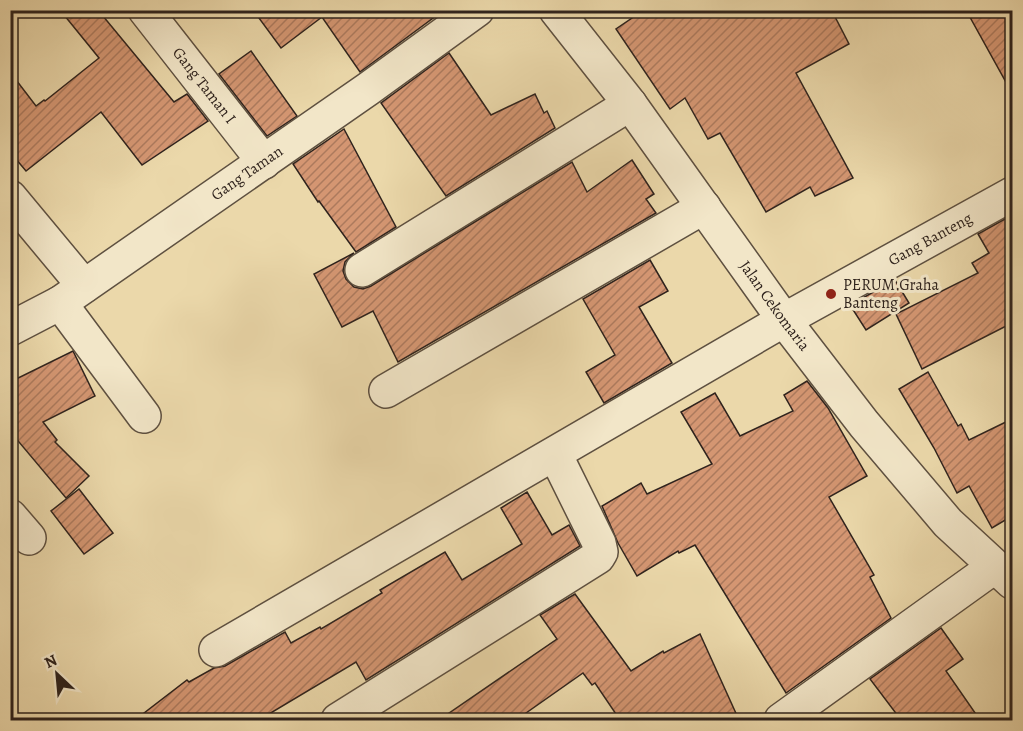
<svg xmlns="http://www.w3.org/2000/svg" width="1023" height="731" font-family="Alegreya,serif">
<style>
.building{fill:url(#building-hatch);stroke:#2f231d;stroke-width:1.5}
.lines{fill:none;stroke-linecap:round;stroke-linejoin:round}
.minor-casing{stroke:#5e5040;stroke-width:36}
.minor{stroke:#f2e6c8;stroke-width:33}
.poi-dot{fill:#8f2418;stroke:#f2e6c8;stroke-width:2}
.labels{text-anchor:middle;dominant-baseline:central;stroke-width:6;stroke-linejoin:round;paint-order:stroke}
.street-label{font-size:16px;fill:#2f231d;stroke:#f2e6c8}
.poi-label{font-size:16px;fill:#2f231d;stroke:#f2e6c8;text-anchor:start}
</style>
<defs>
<pattern id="building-hatch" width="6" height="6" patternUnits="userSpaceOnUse" patternTransform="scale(1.5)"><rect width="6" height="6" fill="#d49672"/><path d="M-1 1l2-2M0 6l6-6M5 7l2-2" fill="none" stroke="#ac7a5d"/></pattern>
</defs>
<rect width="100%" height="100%" fill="#ebd8aa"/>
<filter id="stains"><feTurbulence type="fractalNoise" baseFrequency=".00333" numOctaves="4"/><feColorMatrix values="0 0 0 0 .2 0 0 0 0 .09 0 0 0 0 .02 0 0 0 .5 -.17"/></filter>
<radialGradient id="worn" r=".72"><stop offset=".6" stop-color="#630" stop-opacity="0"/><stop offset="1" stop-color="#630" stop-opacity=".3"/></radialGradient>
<g class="building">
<path d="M60,10H98L174,102L187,94L208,121L142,165L101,112L26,171L10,152V72L36,106L44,100L45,101L99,58Z"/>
<path d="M253,10H444L360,72L322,17L281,48Z"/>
<path d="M644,10L832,11L849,44L796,73L853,178L815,196L810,187L766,212L720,133L708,139L685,98L670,109L616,29Z"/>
<path d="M966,10H1012V93Z"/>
<path d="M251,51L297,116L267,136L219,74Z"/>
<path d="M449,53L491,115L535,94L544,113L547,111L555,128L446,196L381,103Z"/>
<path d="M344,129L396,227L356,252L319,201L318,202L293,164Z"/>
<path d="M632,160L654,194L646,199L656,213L398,362L373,311L342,327L314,274L354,253L345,262L343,271L346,279L354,287L363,289L371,286L572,162L587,192Z"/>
<path d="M1012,215V327L1010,324L922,369L896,314L978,273L972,263L989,253L978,234Z"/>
<path d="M650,260L668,291L639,307L672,363L604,403L586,372L615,355L583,299Z"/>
<path d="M895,280L909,303L866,330L850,305Z"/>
<path d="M73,351L95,396L43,422L57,440L55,442L89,476L66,498L14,436L10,437V382Z"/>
<path d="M928,372L958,426L961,424L969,440L1012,419V516L992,528L969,486L957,493L934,448L899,389Z"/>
<path d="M807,381L828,408L867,476L829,497L874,575L870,577L891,618L786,693L695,545L679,553L678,551L637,576L618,543L602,506L641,483L647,494L712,464L681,412L715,393L740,436L793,411L784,395Z"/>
<path d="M79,489L113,533L84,554L51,511Z"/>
<path d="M527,492L552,535L569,525L580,546L366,680L356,662L259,720H135L187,680L189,682L214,668L225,666L285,632L291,643L320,627L321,629L382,593L380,590L445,552L462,580L522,544L501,508Z"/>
<path d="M575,594L631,671L663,651L664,653L700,634L739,720H620L595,683L592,685L583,673L516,720H439L557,639L540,615Z"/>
<path d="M941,628L963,659L946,671L980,720H901L870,679Z"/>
</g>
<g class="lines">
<g class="minor-casing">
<g id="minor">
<path id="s1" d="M145,10L264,162"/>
<path id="s2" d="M556,10L630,104L784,320L864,424L948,523L1012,582"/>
<path d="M10,197L84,286"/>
<path d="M362,270L630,104"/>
<path d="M60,303L144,416"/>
<path id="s3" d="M10,329L60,303L368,89L477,10"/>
<path d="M386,391L704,207"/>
<path d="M10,516L29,538"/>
<path id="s4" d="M216,650L784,320L1012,194"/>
<path d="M338,720L598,557L601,552L599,543L555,454"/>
<path d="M781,720L994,567"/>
</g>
</g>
<use href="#minor" class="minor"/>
</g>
<circle class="poi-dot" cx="831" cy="294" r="6"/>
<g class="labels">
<g class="street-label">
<text stroke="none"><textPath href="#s1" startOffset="96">Gang Taman I</textPath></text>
<text stroke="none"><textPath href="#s3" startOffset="284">Gang Taman</textPath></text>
<text stroke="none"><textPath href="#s4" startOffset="824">Gang Banteng</textPath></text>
<text stroke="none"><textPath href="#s2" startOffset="368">Jalan Cekomaria</textPath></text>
</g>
<g class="poi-label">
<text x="843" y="285">PERUM.Graha<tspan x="843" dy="18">Banteng</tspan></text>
</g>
</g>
<rect width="1023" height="731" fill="none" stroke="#ebd8aa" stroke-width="36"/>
<rect x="12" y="12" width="999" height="707" fill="none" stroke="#2f231d" stroke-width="3"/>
<rect x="18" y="18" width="987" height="695" fill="none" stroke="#2f231d" stroke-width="1.5"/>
<g transform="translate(57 674) rotate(334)" stroke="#f2e6c8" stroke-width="4.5" paint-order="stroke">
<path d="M0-4.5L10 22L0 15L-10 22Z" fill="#2f231d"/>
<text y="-9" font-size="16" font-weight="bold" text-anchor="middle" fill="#2f231d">N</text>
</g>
<rect width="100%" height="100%" filter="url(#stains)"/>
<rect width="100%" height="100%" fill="url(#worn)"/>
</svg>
